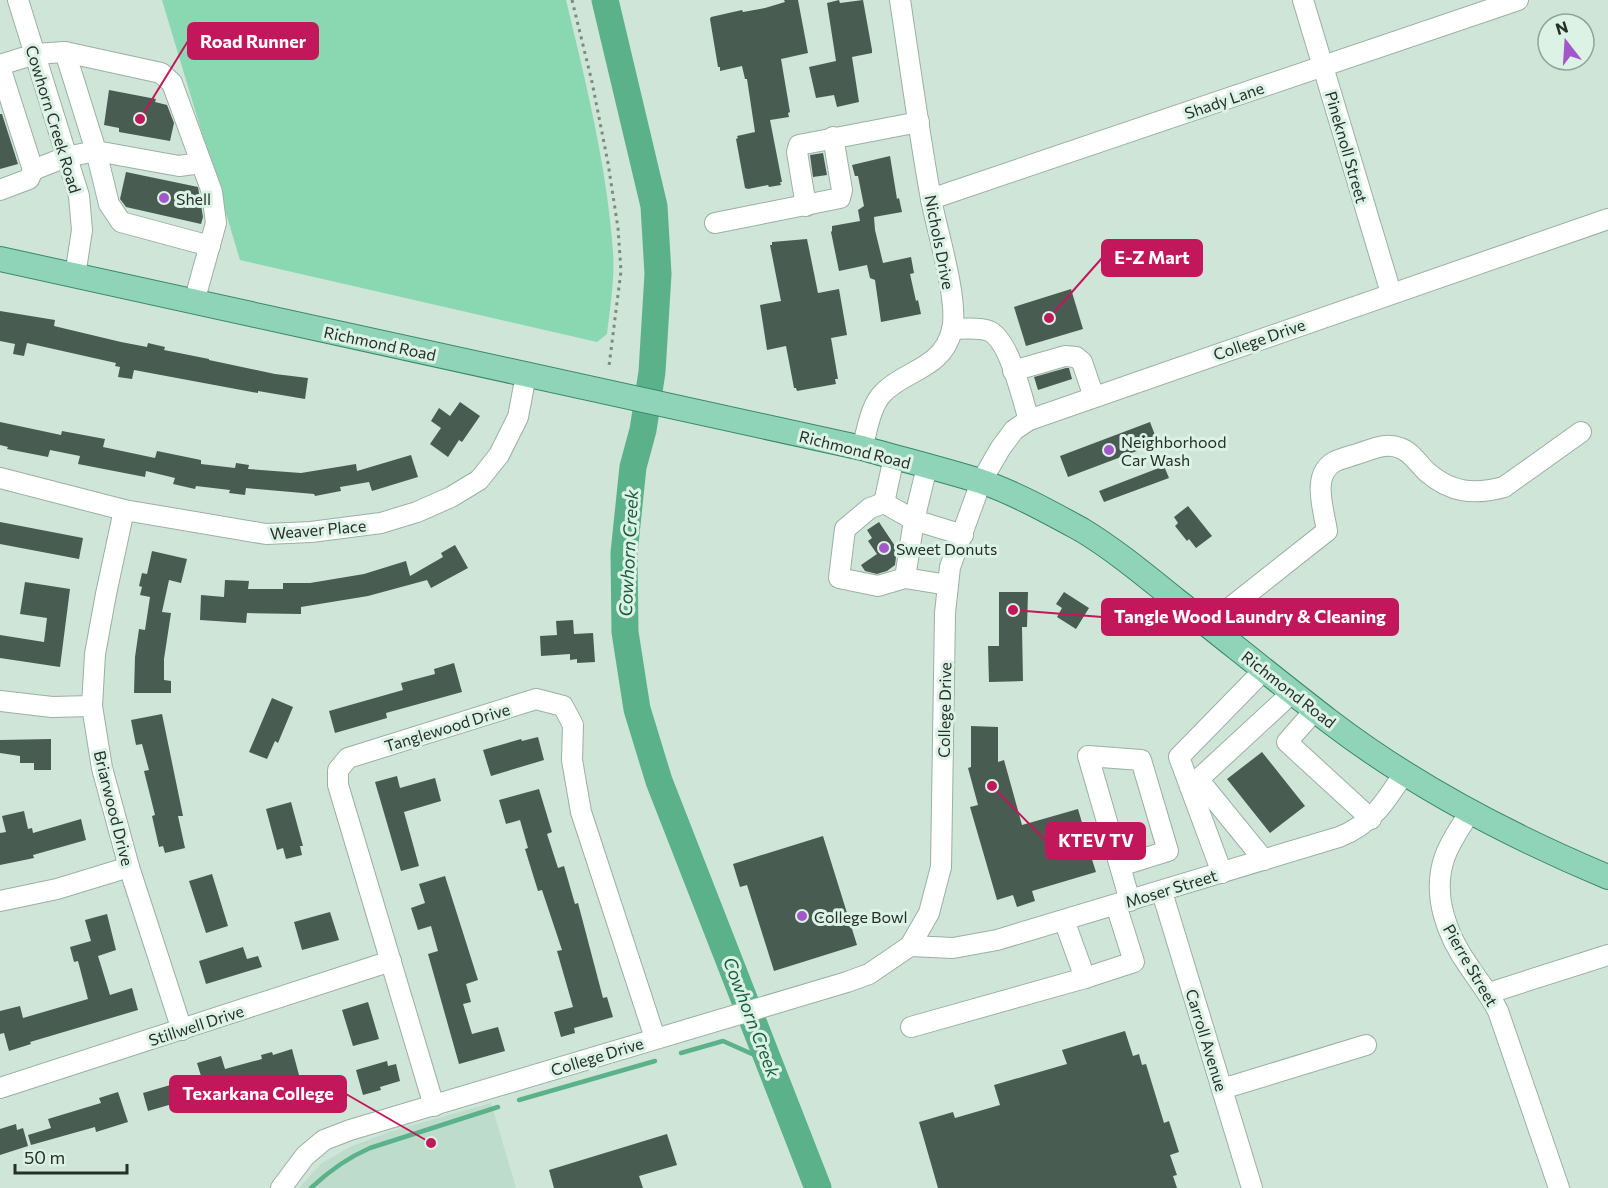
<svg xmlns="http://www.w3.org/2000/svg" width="1608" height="1188" font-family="Commissioner,sans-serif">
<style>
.built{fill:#bddccc}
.green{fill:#8ad8b2}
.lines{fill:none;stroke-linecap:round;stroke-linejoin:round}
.stream{stroke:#5bb28a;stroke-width:4.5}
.river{stroke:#5bb28a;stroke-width:27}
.building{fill:#495c52}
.minor-casing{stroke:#9ab0a4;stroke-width:22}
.major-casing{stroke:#3a8867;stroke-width:26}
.path{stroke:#7b8b82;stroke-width:3;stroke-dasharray:3 4.5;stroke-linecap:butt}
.minor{stroke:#fff;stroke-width:20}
.major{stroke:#8fd4b8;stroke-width:24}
.poi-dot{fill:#a257ca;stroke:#dbf2e5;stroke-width:2}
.labels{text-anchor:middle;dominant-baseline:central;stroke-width:6;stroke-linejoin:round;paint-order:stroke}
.street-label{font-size:16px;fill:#262f2a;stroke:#dbf2e5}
.poi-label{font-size:16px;fill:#262f2a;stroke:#dbf2e5;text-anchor:start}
.water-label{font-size:18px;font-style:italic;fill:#1a5c41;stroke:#dbf2e5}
.leader{fill:none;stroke:#c2185b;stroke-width:2}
.callout-dot{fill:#c2185b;stroke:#dbf2e5;stroke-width:2}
.callout{fill:#c2185b;stroke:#c2185b;stroke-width:2}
.callout-label{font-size:18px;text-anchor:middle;font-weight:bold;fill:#fff}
</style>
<rect width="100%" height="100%" fill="#cee5d8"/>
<path class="built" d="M491,1103L516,1188H299L322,1163L350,1147L389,1132Z"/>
<path class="green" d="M162,0H566C586,83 607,167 613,252C615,279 610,307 607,334L597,342L240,260Z"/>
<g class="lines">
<g class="stream">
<path d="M681,1053L723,1041L768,1061"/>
<path d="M519,1100L655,1061"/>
<path d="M311,1188C329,1171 347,1158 370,1148L498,1107"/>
</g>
<path class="river" d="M605,0L654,206L658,274L652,372L643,430L633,467L624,553L625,632L637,709L659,781L818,1188"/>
</g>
<g class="building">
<path d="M784,0H798L808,53L781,59L790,112L788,113L789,117L770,120L782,182H780L781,185L769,187L768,185L748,189L745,188L736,139L738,138L737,136L755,132L747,79H745L742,66L720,71V67H718L710,19L711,17L742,10L743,12L765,8L785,2Z"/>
<path d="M839,0L840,3L863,0L872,50V53L852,57L859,102L837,107L834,95L816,98L809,67L836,61L827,3Z"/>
<path d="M109,90L156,99L155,102L167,105L174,123L170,141L119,132V128L104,125Z"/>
<path d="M0,114H2L18,164L0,169Z"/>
<path d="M823,153L827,175L813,177L810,155Z"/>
<path d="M890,156L897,199L899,198L902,212L874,217L875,230L883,263L911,257L914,273L910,274L916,301L918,300L921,314L881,322L875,280L870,278L867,265L839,271L831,232L832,231V226L860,221L858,210L864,206L858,176H855L852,165Z"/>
<path d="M126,172L198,187L203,217L201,224L126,207L120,199Z"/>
<path d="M807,239L818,293L839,289L847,335L831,338L838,379H835L836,384L797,391L796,388H794L786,346L767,350L760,305L781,301L770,245H772V242Z"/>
<path d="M1071,289L1083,329L1026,346L1014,307Z"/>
<path d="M0,311L55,320L54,326L121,342L147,347L148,343L165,347L164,350L209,359V360L275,374L308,378L305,399L258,391V393L134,370L132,379L118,377L120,367L115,366L116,363L27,343L24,356L13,354L15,344L0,341Z"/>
<path d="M1066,368H1069L1072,379L1038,390L1034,377Z"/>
<path d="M460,402L480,416L462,442L459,440L448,457L430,444L441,428L431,421L439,408L450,416Z"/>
<path d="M0,422L61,435L62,431L105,439L103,447L155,458L157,451L201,460V464L235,468L236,463L249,465L248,469L301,473L356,464L357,471L411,455L418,477L372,491L369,482L340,487L341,491L315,496L314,494L246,488L245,495L229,493L230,490L196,486L195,489L173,484L175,478L146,471L145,477L78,464L80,456L50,450L48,457L7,449L8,447L0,445Z"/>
<path d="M1150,422L1158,443L1068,477L1060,456Z"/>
<path d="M1164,466L1169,478L1104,502L1099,491Z"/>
<path d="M1188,506L1212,536L1196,548L1189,539L1187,541L1175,526L1178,523L1174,517Z"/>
<path d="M0,522L83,538L79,559L0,544Z"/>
<path d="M879,522L897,549L895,565L887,571L877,574L865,571L861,565L877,554L868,541L872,538L867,530Z"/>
<path d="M455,545L468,568L431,588L427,580L368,596L301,607V614L247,613L246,623L200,620L201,595L224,597L225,580L249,581L248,589H283V583H310L364,574L406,561L410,576L443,557L441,553Z"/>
<path d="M152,551L187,559L181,583L169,580L162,612L171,613L164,659V680L171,681V693H134L135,657L139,629L145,630L150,597L140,595L142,587L139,586L142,573L147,574Z"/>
<path d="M25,582L70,589L60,667L0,658V635L44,642L47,618L20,614Z"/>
<path d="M999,592H1028L1027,627H1022L1023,681L989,682L988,646H999Z"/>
<path d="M1064,592L1089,608L1076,629L1057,617L1062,608L1056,604Z"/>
<path d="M573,620L574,634L593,633L595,662L577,663V659L570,660V654L541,656L540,636L557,635L556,621Z"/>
<path d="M454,663L462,692L386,713L387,718L335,733L329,711L403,690L401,683L435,674L434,669Z"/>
<path d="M272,698L293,707L278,743L275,741L267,759L249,752Z"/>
<path d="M162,714L183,816H178L185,848L165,853L163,846L159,847L152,816L155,815L144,771L149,770L142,744L136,745L131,720Z"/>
<path d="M971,726L998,727V762L1004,760L1022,825L1078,809L1085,833L1091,831L1095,844L1088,847L1096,872L1032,891L1035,901L1017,907L1013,895L997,900L970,807L978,805L968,768L971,767Z"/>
<path d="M538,737L544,760L491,776L483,750L521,739L522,741Z"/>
<path d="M51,739V770H34V763H20V756L0,753V740Z"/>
<path d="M1262,752L1305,806L1270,833L1227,779Z"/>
<path d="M397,776L400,788L435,778L441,801L404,812L419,866L401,871L375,782Z"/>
<path d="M539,789L552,832L547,834L558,868L564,866L575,904L578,903L603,998L607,997L613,1017L574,1028L575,1033L561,1037L554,1012L573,1007L557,951L562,950L542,890L538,891L525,849L528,848L520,820L506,824L499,800Z"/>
<path d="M291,802L303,846H300L302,855L286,859L283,848L277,850L266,809Z"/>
<path d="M24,811L28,829L32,828L33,833L81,819L86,840L33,855L34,858L0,865V833L6,832L2,816Z"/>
<path d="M823,836L857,945L774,971L747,885L740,887L733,864Z"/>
<path d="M212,874L228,926L206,933L189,881Z"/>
<path d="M445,876L478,980L466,984L471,1002L463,1004L472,1034L498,1027L505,1051L459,1064L428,954L438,951L431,926L418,930L411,908L425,903L419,884Z"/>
<path d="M330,912L339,940L302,950L294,922Z"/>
<path d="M107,914L116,950L98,956L110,995L132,988L138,1010L30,1042L31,1044L9,1051L4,1033L0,1034V1011L20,1006L23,1018L88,999L78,961L74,962L70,947L91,941L85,920Z"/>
<path d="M243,947L247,959L258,956L262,967L206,984L199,961Z"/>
<path d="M368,1002L379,1039L353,1046L342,1010Z"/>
<path d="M1125,1031L1133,1056L1139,1054L1142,1065L1146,1064L1164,1123L1169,1121L1179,1152L1170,1155L1177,1175L1173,1176L1177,1188H938L919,1122L953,1112L955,1118L1000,1105L994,1085L1067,1064L1062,1050Z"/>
<path d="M292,1049L299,1075L294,1076L296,1084L275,1090L272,1079L231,1091L234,1101L211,1108L207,1094L148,1111L143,1093L201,1076L197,1063L221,1056L225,1069L262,1059L261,1055L272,1052L273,1055Z"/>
<path d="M387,1061L388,1066L396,1064L400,1081L380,1087L381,1090L363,1095L356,1070Z"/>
<path d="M118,1092L128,1122L96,1132L95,1127L31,1145L28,1135L51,1128L48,1119L101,1103L99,1098Z"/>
<path d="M16,1124L17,1130L23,1128L28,1146L0,1155V1129Z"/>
<path d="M667,1134L677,1165L639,1176L643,1188H554L549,1170Z"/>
</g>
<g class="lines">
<g class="minor-casing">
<g id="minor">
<path d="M18,0L79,196L82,230L75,276"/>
<path d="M1303,0L1391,293"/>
<path d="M65,52L96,151L109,204L121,222L210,246"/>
<path d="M0,65L35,54L65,52L161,73L172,83L212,192L216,223L194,302"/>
<path d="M0,67L33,170L29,179L0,190"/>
<path d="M33,170L66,157L96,151L179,166L201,163"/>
<path d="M931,199L1518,0"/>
<path d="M806,206L797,152L799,145L919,122"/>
<path d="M715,223L840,198L842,190L833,137"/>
<path d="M952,329C963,329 979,327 989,331C1010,340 1022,399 1029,420"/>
<path d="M1013,371L1065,356L1076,357L1082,362L1094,397"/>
<path d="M862,448C867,432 870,406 883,393C906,369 942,370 952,330C959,301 937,231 931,199C919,133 910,66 900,0"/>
<path d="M927,467L914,520L963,535"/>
<path d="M0,478L124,510L266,534L311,532L381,523L417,512L451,497L479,480L499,455L518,417L526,375"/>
<path d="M884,503L894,457"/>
<path d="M124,510L106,594L95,654L92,706L102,768L129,867L182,1030"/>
<path d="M905,578L914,520L884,503L870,508L845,529L839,578L878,586L905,578L948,585"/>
<path d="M1208,625L1327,531C1324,510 1311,475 1334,462C1342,458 1352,456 1360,453C1373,449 1386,442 1400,448C1412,452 1418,464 1427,472C1451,493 1474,495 1504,487L1581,432"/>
<path d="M0,701L52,707L92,706"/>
<path d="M1315,710L1287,742L1371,819"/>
<path d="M1198,779L1264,860"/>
<path d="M1190,787L1293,692"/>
<path d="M1470,812C1461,826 1451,840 1445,856C1431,895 1447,936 1470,968C1480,983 1490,995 1498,1011L1559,1188"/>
<path d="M1120,866L1168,851L1141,760L1088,756L1130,901"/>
<path d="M1222,873L1179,757L1264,670"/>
<path d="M1162,892L1252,1188"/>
<path d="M0,901L57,889L129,867"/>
<path d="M1064,920L1085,978L1134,962L1116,905"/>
<path d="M910,946L953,948L997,940L1339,837C1371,825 1387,800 1404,773"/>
<path d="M1489,993L1608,955"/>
<path d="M911,1027L1085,978"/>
<path d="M0,1088L391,961"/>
<path d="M1222,1089L1366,1045"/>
<path d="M434,1106L338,785V770L348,758L536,699L563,706L573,725L572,760L581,812L655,1038"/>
<path d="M281,1188L305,1156L324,1140L350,1130L847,982L869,974L910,946L929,913L941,867L945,613L950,567L981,482L1000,449L1014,430L1029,420L1608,219"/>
</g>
</g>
<g class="major-casing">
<path id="major" d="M0,259L862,448C901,459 941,469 980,481C1015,493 1049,512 1082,530C1115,550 1146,576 1176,600C1227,640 1277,681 1329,721C1414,786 1510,836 1608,877"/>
</g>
<path class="path" d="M572,0L592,82L608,163L618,228L621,271L609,366"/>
<use href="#minor" class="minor"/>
<use href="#major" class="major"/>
</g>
<g class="poi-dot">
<circle cx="164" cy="198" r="6"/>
<circle cx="1109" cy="450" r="6"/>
<circle cx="884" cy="548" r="6"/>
<circle cx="802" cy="916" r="6"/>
</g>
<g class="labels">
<g class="street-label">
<text transform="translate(1224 100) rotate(-19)">Shady Lane</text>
<text transform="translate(54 119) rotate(73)">Cowhorn Creek Road</text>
<text transform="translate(1347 147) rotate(74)">Pineknoll Street</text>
<text transform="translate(940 242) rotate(79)">Nichols Drive</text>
<text transform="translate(1259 339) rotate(-19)">College Drive</text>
<text transform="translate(380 343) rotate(12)">Richmond Road</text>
<text transform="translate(855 449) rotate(14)">Richmond Road</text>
<text transform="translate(318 529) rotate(-5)">Weaver Place</text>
<text transform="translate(1289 689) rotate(38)">Richmond Road</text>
<text transform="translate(944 710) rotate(-89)">College Drive</text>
<text transform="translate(447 727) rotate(-17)">Tanglewood Drive</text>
<text transform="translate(114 808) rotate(76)">Briarwood Drive</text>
<text transform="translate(1171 888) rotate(-17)">Moser Street</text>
<text transform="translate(1471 965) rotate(60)">Pierre Street</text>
<text transform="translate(196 1025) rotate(-18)">Stillwell Drive</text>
<text transform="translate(1207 1040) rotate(73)">Carroll Avenue</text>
<text transform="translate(597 1056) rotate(-17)">College Drive</text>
</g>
<g class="poi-label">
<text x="176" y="198">Shell</text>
<text x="1121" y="441">Neighborhood<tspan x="1121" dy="18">Car Wash</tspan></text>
<text x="896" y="548">Sweet Donuts</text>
<text x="814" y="916">College Bowl</text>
</g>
<g class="water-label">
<text transform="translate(628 553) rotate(-87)">Cowhorn Creek</text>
<text transform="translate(752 1017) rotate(69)">Cowhorn Creek</text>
</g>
</g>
<path class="leader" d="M140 119L188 41M1049 318L1102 258M1013 610L1102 617M992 786L1046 841M431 1143L346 1094"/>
<g class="callout-dot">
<circle cx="140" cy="119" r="6"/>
<circle cx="1049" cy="318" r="6"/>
<circle cx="1013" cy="610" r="6"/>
<circle cx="992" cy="786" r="6"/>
<circle cx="431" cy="1143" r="6"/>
</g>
<g class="callout">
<rect x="188" y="23" width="130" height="36" rx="6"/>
<rect x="1102" y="240" width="100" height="36" rx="6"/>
<rect x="1102" y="599" width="296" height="36" rx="6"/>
<rect x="1046" y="823" width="99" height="36" rx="6"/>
<rect x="170" y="1076" width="176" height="36" rx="6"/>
</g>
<g class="callout-label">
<text x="253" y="48">Road Runner</text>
<text x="1152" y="264">E-Z Mart</text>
<text x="1250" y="623">Tangle Wood Laundry &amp; Cleaning</text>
<text x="1096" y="847">KTEV TV</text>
<text x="258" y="1100">Texarkana College</text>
</g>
<g transform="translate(1566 42) rotate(343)"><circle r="28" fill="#dbf2e5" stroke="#93a49a" stroke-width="1.5"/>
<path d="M0-4.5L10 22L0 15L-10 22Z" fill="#a257ca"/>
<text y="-9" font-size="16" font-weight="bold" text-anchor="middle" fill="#262f2a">N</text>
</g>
<path d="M15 1164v9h112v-9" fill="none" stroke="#262f2a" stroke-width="3"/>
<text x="24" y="1164" font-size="18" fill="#262f2a" stroke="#dbf2e5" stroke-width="4.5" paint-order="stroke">50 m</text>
</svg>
